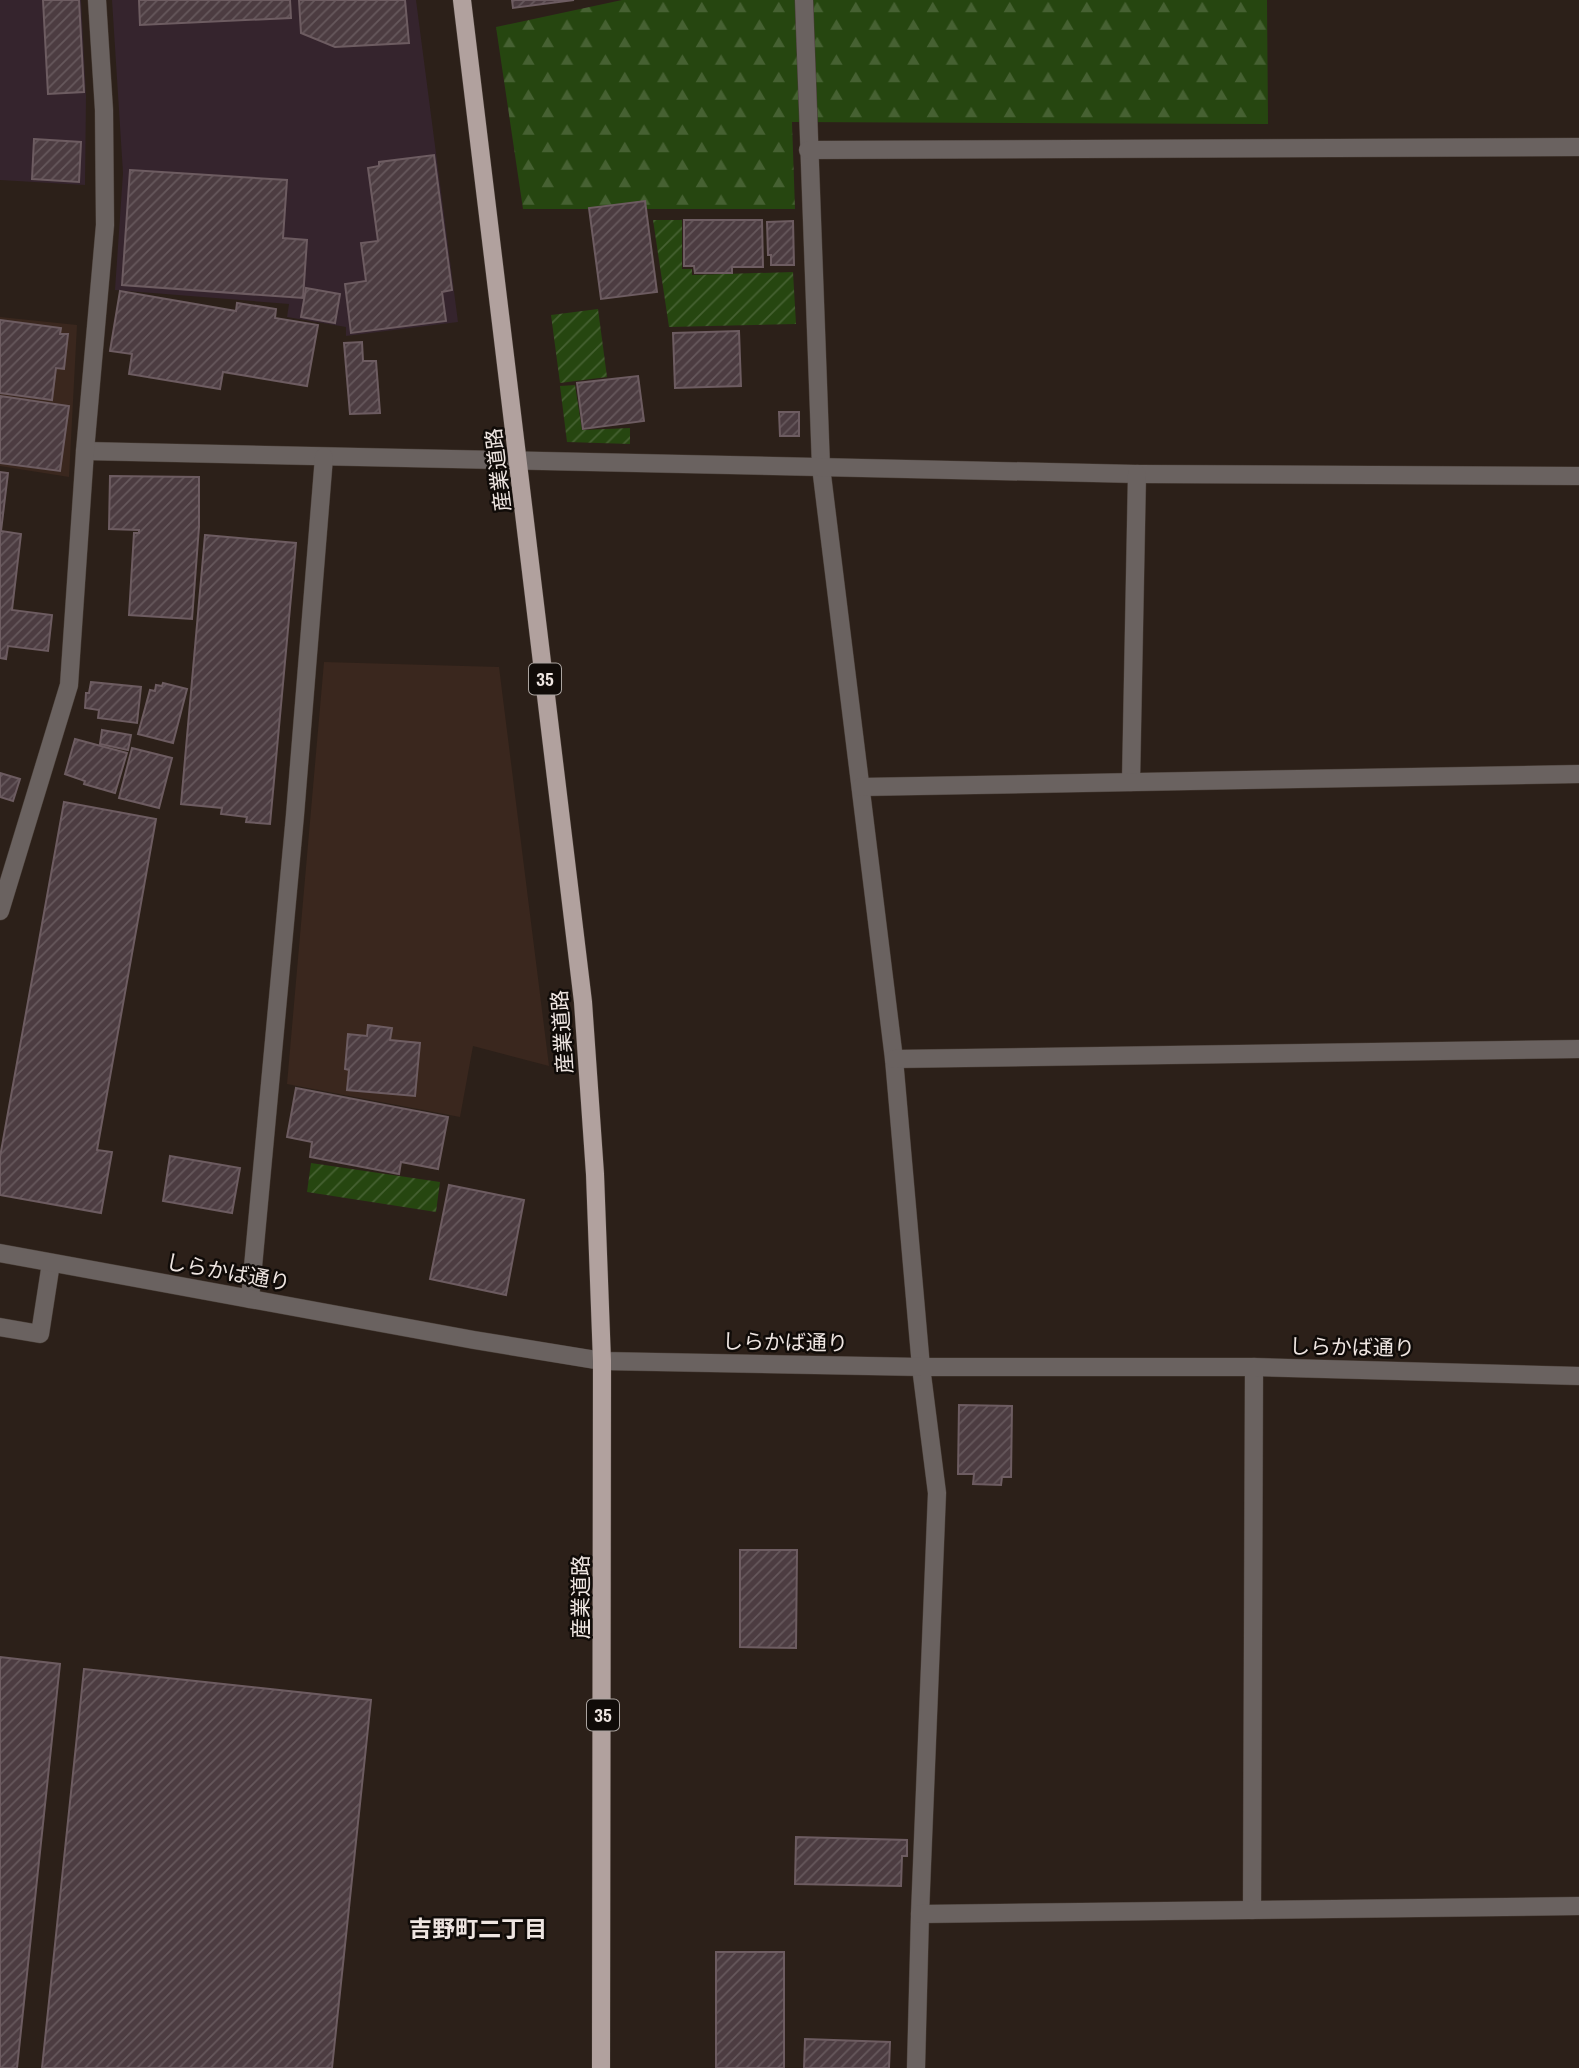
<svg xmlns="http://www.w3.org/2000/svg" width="1579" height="2068" font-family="'Archivo Narrow','Noto Sans JP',sans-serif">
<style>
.commercial{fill:#35242d}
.built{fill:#3a271e}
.forest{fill:url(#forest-firs)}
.garden{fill:url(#garden-furrows)}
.building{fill:url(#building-hatch);stroke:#6d5c61;stroke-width:2}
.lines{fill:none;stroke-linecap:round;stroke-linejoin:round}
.minor-casing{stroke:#473c35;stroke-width:19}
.tertiary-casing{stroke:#473c35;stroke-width:19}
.primary-casing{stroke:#473c35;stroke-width:19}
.minor{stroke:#6a6260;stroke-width:18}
.tertiary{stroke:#6a6260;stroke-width:18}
.primary{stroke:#b1a19e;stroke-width:18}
.labels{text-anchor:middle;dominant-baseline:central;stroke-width:5;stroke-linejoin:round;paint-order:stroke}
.shield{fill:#100b08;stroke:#aba4a0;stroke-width:2}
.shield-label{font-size:19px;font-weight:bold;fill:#eee5e1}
.street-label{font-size:21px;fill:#eee5e1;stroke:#100b08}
.neighbourhood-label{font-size:23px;font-weight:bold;fill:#eee5e1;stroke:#100b08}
</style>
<defs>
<pattern id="forest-firs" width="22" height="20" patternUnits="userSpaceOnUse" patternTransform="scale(1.75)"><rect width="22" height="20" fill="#264610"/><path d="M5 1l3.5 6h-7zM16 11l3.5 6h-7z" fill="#466132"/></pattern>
<pattern id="garden-furrows" width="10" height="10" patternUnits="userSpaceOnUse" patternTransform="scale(1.75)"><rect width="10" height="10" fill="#264610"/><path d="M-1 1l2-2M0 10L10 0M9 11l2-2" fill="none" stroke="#466132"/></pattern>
<pattern id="building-hatch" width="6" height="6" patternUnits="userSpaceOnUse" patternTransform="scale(1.75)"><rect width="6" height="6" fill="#4c3c41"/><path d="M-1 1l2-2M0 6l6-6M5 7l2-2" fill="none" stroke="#66585c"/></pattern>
</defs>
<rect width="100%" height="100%" fill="#2c2019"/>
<g class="commercial">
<path d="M0,0H81L86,96L85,185L0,180Z"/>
<path d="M112,0H416L458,322L346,336V327L287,317L289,304L115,290L123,173Z"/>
</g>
<g class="built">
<path d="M0,317L77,325L69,477L0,466Z"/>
<path d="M324,662L499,667L549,1066L473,1046L460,1117L287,1084Z"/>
</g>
<path class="forest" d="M622,0H1267L1268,124L792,122L795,209H523L496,27Z"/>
<g class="garden">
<path d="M653,220H682V269H692V275L793,272L796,324L669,327Z"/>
<path d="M598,309L607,377L560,383L551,315Z"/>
<path d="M575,385L582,430L630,428V444L567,442L560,386Z"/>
<path d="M311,1163L440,1182L436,1212L307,1192Z"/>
</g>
<g class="building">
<path d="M43,0H79L84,92L48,94Z"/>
<path d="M139,0H290L291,18L140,25Z"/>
<path d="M299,0H405L409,43L335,47L301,33Z"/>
<path d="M512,0H574L513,8Z"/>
<path d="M34,139L81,142L79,182L32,179Z"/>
<path d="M434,155L452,290L442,292L446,321L351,333L345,284L366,281L361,243L378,241L368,168L379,166V162Z"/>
<path d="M130,170L287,180L283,238L307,240L303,298L122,285Z"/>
<path d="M645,201L657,292L601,299L589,208Z"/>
<path d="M684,220H762L763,267H732V273H695L694,266H684Z"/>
<path d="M793,221L794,265H771V255H768L767,222Z"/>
<path d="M306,288L340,294L335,323L301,317Z"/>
<path d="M120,291L236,311L237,303L276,309L275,318L318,325L307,386L223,372L220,389L129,374L132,354L110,351Z"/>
<path d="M0,320L61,328L60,334H68L64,369L56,368L52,400L0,393Z"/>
<path d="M739,331L741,386L675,388L673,333Z"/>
<path d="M362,342L363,361H376L380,413L350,414L344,343Z"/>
<path d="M638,376L644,421L583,429L577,383Z"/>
<path d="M0,396L69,406L60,471L0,463Z"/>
<path d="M779,412H799V436H780Z"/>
<path d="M0,472L8,473L1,531L21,534L12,610L52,615L48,651L8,646L6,659L0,658Z"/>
<path d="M110,476L199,477V527L192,619L129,615L134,533H139V530L109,529Z"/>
<path d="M205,535L296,543L270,824L246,822L247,817L221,814L222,808L181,804Z"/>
<path d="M91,682L141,687L137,723L98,718L99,710L85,708L86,693H89Z"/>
<path d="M163,683L187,689L173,743L138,734L150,690L155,691L156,685L162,686Z"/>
<path d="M102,730L131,735L128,750L100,744Z"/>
<path d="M75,739L127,753L115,793L84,784L85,781L65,774Z"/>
<path d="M132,748L172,758L159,808L119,798Z"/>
<path d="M0,773L20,779L13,801L0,797Z"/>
<path d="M64,802L156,819L97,1150L112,1152L101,1213L0,1195V1157Z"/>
<path d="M368,1025L392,1028L390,1040L420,1043L415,1096L347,1090L349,1070L345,1069L348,1034L367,1036Z"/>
<path d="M296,1088L448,1117L438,1169L401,1162L399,1174L310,1157L312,1142L287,1137Z"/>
<path d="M170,1156L240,1168L232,1213L163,1201Z"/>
<path d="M449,1185L524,1200L506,1295L430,1279Z"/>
<path d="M959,1405L1012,1406L1011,1477H1002L1001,1485L973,1484L974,1474H958Z"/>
<path d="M740,1550H797L796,1648L740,1647Z"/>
<path d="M0,1657L60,1664L17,2068H0Z"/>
<path d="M84,1669L371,1700L332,2068H42Z"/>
<path d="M796,1837L907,1840V1856H902L901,1886L795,1884Z"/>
<rect x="716" y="1952" width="68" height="116"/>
<path d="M805,2039L890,2042L889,2068H804Z"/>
</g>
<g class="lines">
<g class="minor-casing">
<g id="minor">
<path d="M804,0L821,467L894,1059L921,1367L937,1493L920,1914L916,2068"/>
<path d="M808,150L1579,147"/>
<path d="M85,451L1137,474L1579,476"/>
<path d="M1131,782L1137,474"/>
<path d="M861,787L1579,774"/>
<path d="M0,911L69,685L85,451L105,225L104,110L97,0"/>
<path d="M894,1059L1579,1049"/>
<path d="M250,1299L295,815L324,457"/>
<path d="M0,1327L40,1334L51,1263"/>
<path d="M1252,1910L1254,1367"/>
<path d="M920,1914L1579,1906"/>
</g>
</g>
<g class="tertiary-casing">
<path id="tertiary" d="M0,1253L474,1340L602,1361L921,1367H1254L1579,1376"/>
</g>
<g class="primary-casing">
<path id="primary" d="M462,0L583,1002L595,1174L602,1361L601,2068"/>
</g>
<use href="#minor" class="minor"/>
<use href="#tertiary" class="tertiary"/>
<use href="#primary" class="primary"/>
</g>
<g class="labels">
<g class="shield">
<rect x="529" y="663.5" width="32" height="31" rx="5"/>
<rect x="587" y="1699.5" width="32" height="31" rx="5"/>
</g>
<g class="shield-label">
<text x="545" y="679">35</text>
<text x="603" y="1715">35</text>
</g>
<g class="street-label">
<text transform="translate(498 470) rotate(-97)">産業道路</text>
<text transform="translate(562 1032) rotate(-94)">産業道路</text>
<text transform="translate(228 1272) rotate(10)">しらかば通り</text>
<text transform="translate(785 1342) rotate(1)">しらかば通り</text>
<text transform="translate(1352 1347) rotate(1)">しらかば通り</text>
<text transform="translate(580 1597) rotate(-90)">産業道路</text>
</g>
<g class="neighbourhood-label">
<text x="478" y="1928">吉野町二丁目</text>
</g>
</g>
</svg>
